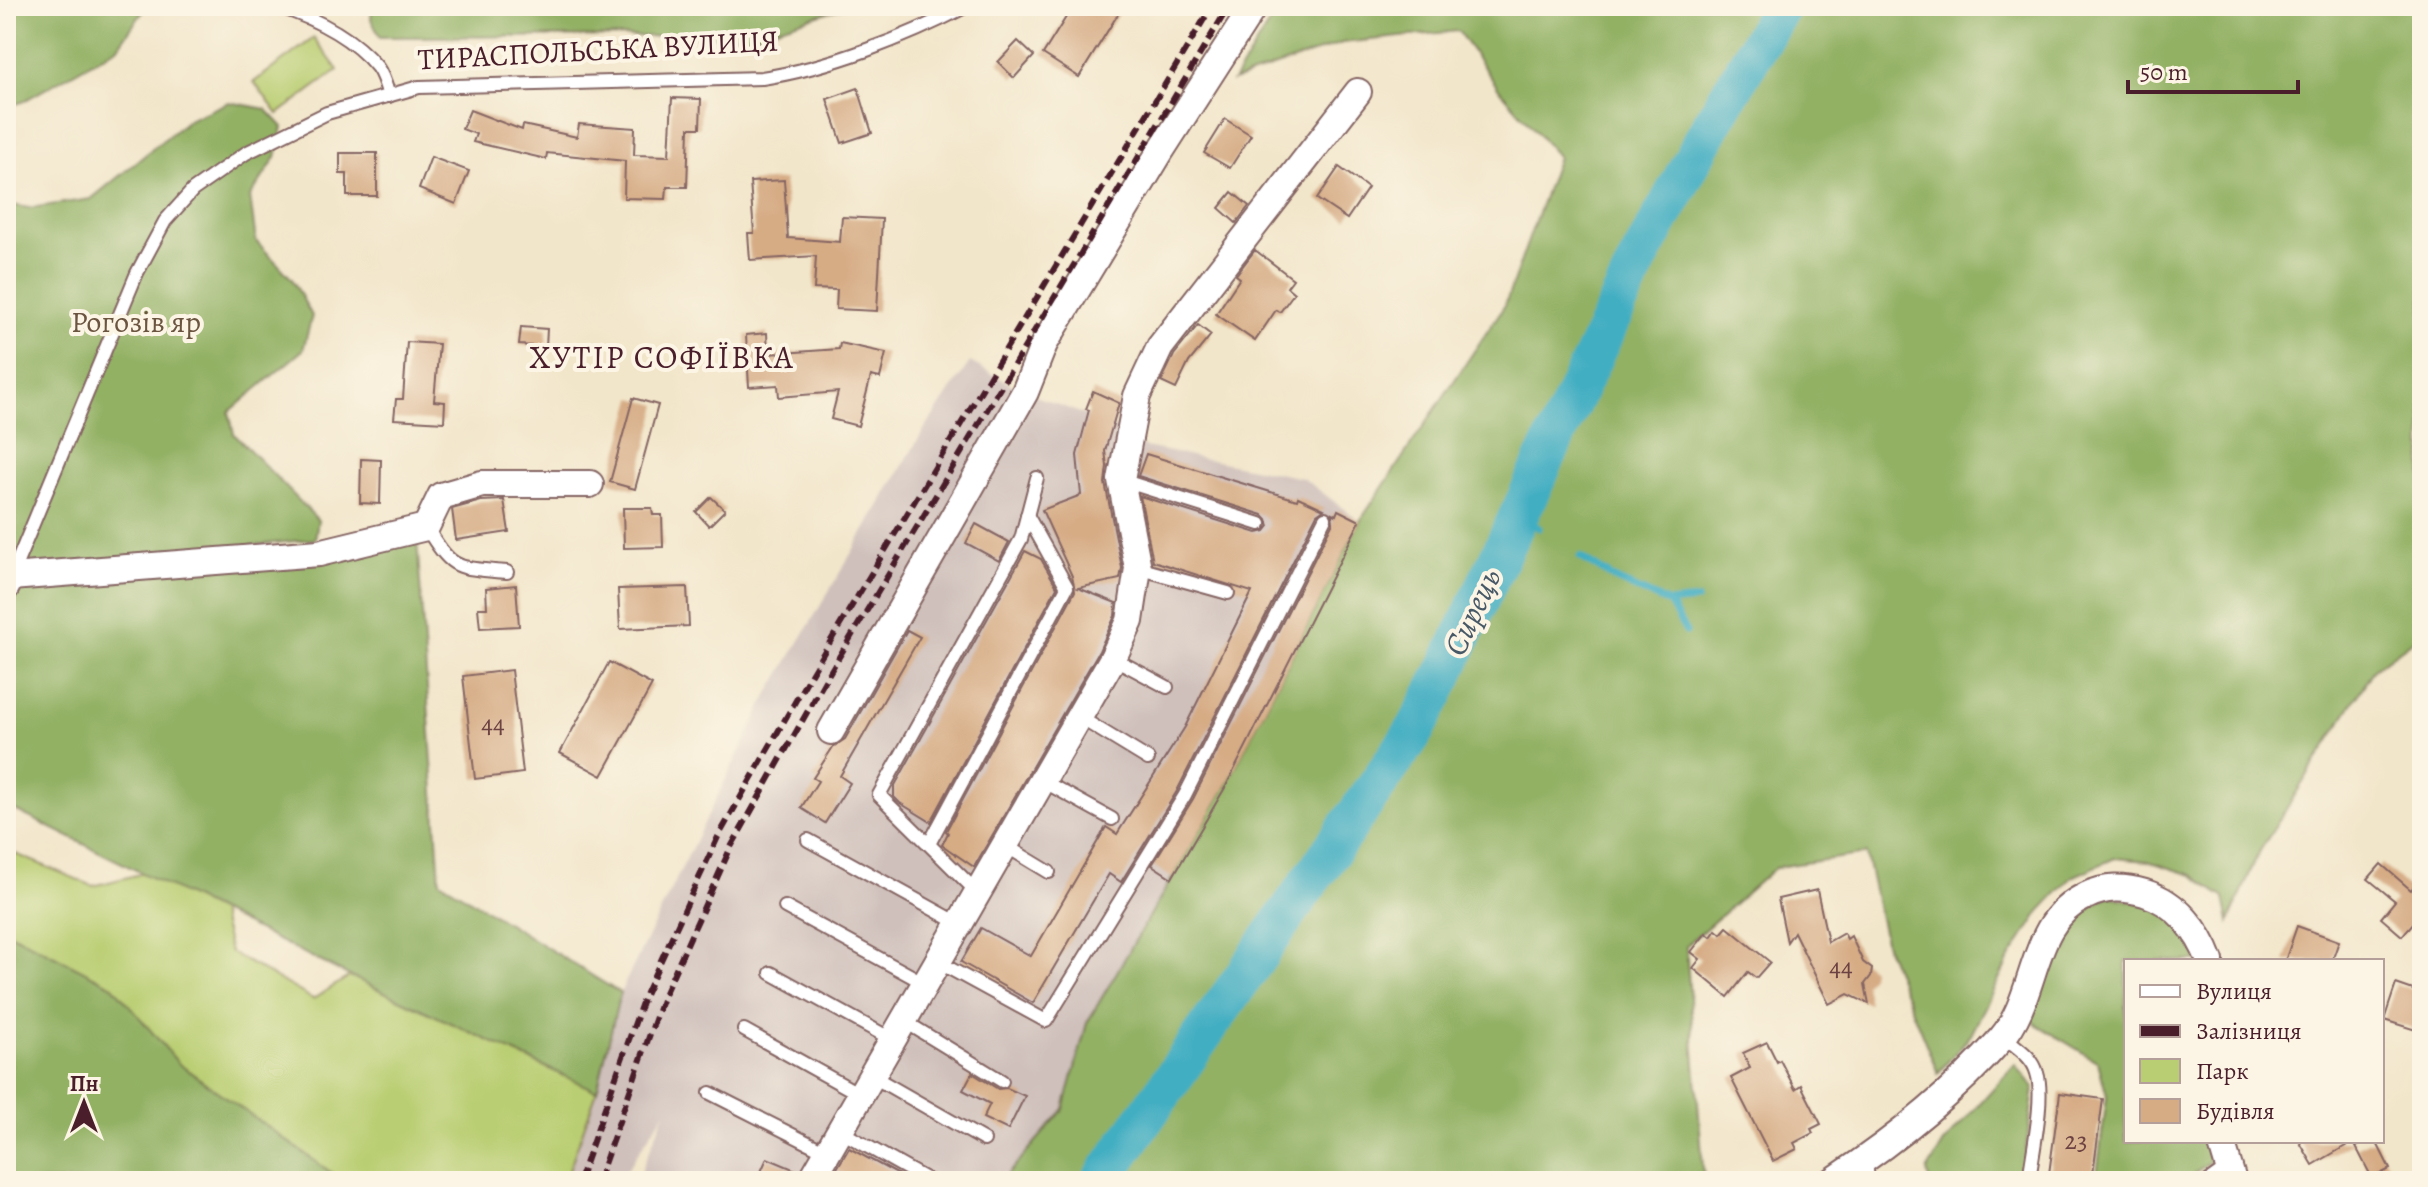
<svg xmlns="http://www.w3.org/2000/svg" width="2428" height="1187" font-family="Alegreya,serif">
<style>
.industrial{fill:#cfc0bb}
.green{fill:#b9ce72;stroke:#82764e;stroke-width:2}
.forest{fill:#92b164;stroke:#6e6848;stroke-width:2}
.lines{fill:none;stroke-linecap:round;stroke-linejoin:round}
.stream{stroke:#43aec2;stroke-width:7}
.river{stroke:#43aec2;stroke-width:40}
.building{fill:#d6ac85}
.lane-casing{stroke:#856563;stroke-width:16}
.street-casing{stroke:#856563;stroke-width:30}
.lane{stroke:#fff;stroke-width:12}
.street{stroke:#fff;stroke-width:26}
.rail{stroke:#4a1f2b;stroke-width:6;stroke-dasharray:12 6;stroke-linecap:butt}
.labels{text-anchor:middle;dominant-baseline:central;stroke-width:8;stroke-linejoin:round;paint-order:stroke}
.number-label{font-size:26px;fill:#6d4242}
.street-label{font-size:30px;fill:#4a1f2b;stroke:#fcf5e5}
.park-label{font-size:30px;fill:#6b5440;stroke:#fcf5e5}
.neighbourhood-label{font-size:32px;letter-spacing:2px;fill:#4a1f2b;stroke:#fcf5e5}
.water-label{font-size:32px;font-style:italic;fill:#475867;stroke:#fcf5e5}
</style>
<rect width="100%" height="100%" fill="#fcf5e5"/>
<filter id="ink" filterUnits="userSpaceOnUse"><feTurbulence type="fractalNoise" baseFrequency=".0125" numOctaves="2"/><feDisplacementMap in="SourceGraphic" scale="16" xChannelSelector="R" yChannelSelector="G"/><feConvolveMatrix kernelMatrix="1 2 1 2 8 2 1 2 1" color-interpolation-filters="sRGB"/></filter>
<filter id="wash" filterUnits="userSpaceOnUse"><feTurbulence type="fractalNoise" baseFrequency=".006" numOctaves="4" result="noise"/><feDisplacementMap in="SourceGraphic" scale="32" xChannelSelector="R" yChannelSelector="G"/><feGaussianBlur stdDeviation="1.8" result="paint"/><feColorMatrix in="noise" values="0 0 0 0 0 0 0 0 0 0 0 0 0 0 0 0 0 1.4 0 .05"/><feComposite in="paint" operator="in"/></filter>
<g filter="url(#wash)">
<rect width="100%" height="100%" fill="#f2e6ca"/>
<path class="industrial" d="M970,362L1025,392L1114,426L1145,447L1303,478L1360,521L1226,786L1087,1023L1064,1109L1002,1181H852L846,1178L845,1181H637L666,1110L620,1181H565L597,1091L620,993L766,698L925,428Z"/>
<g class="green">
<path d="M314,38L338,70L278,114L254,82Z"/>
<path d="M6,850L93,886L144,873L220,912L230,952L313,999L350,976L597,1091L565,1181H6Z"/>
</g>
<g class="forest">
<path d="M6,6H147L117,48L22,102L6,107Z"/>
<path d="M372,6H848L751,36L380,37L371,19Z"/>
<path d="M1280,6H2422V634L2374,669L2258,854L2229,922L2224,898L2192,875L2148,861L2115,858L2072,877L2040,911L2008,961L1971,1035L1938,1073L1887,950L1866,854L1776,867L1686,946L1704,1181H1002L1064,1109L1087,1023L1226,786L1360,521L1505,305L1558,157L1499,89L1458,31L1342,43L1233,81Z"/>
<path d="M229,102L266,109L283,127L276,157L250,197L256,241L292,279L312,316L303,350L229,412L234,434L318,520L315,539L24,568L6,564V204L30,208L91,199L188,120Z"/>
<path d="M417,538L440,881L620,993L597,1091L350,976L13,809L6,811V614L20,588Z"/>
<path d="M2109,896L2171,910L2199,961H2126V1141H2205L2209,1162L2184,1181H2096L2107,1096L2098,1062L2028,1019L2061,925Z"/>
<path d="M6,931L113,986L179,1064L343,1181H6Z"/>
<path d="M2015,1064L2034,1088L2022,1181H1929L1927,1171L1944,1143Z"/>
</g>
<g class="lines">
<g class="stream">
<path d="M1519,513L1539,528"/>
<path d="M1580,557L1618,581L1669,603L1697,600"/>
<path d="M1669,603L1686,632"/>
</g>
<path class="river" d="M1101,1181L1416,729L1444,675L1637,263L1713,122L1781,6"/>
</g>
<g id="blocks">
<g class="building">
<path d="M1073,6H1123L1079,77L1043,54Z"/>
<path d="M1018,41L1034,56L1014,78L998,62Z"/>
<path d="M858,88L872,133L842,143L827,99Z"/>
<path d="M672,98L701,99L700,128H689L687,187H667L666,199L624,198L625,161L547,153L546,159L473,142L476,134L462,129L470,110L522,130L523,125L577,137L579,124L635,128L634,155L669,156Z"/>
<path d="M1225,119L1251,135L1230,168L1204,153Z"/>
<path d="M340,153H377V196H347V174H340Z"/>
<path d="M431,157L469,171L456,204L419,189Z"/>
<path d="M1339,167L1368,188L1347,219L1317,199Z"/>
<path d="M784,180L788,238L840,242L842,217L882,219L877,311L836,309L837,290L814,289L816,256L750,260L748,233H754L750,182Z"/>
<path d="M1232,192L1249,206L1236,223L1219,208Z"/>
<path d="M1255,250L1293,279L1287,287L1294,293L1280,312L1276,310L1255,341L1216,314L1240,278L1236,275Z"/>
<path d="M1198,325L1211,335L1189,362L1176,389L1161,382L1174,355Z"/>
<path d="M521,327L547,329L546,347L519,345Z"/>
<path d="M767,333L768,354L839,349L840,343L886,353L880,378L871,376L858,426L831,419L838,392L779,397L778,385L749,387L746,335Z"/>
<path d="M407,342L439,344L434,401L445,402L444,422L394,419L396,399H403Z"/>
<path d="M1093,391L1119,403L1105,451L1107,466L1105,483L1122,568L1120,579L1078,588L1116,603L1115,616L1099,651L974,867L942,845L948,833L946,831L1075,591L1072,576L1042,510L1081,495L1077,455L1089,410L1086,409Z"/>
<path d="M633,398L658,405L635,489L610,482Z"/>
<path d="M1146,454L1297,500L1298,497L1324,509L1317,514L1177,791L1121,882L1109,874L1033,1003L961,962L981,928L1031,956L1106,827L1117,834L1185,727L1252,592L1153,561L1140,496L1257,533L1265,531L1269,526L1267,519L1263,515L1138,476Z"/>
<path d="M361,459L381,460L380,504L360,503Z"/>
<path d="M711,497L725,510L709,526L696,512Z"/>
<path d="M504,500L509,532L456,540L452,509L481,501Z"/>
<path d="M623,508H652L653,515H662L663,547L624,548Z"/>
<path d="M1338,510L1360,521L1226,786L1172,878L1152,865L1193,799L1333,522L1332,513L1336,515Z"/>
<path d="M976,524L1009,542L999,561L966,543Z"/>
<path d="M1025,551L1041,559L1057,587L931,822L900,803L894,797V787Z"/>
<path d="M516,585L519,626L480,628L478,608H487L486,588Z"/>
<path d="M687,587L689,626L620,629L618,589Z"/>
<path d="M907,630L920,637L840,776L850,783L825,823L801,808L818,781L813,778L833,747L845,739Z"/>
<path d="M609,662L652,685L602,776L560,753Z"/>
<path d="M511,670L523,773L475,779L463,676Z"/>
<path d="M2381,864L2411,890L2422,876V913L2402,936L2381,918L2395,901L2368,879Z"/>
<path d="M1817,890L1828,942L1844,933L1847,939L1851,936L1863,962L1872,969L1871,976L1865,984L1869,1004L1848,994L1829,1004L1794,932L1787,942L1778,899Z"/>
<path d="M2297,926L2339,941L2332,961H2285Z"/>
<path d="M1727,927L1770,962L1756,978L1748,972L1728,997L1693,968L1700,959L1691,952L1706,933L1711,937L1716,930L1721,934Z"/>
<path d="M2396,984L2422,993V1032L2384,1020Z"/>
<path d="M1767,1042L1777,1062L1780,1060L1795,1089L1801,1085L1821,1124L1811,1129L1813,1133L1794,1143L1797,1149L1773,1161L1731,1078L1750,1068L1743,1053Z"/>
<path d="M972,1073L998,1089L1007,1088L1025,1096L1008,1130L983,1118L990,1104L963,1090Z"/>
<path d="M2060,1093L2103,1099L2092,1181H2048Z"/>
<path d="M2299,1141H2354L2313,1165Z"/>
<path d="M2367,1141H2376L2390,1169L2372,1178L2356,1147Z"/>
<path d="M849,1148L910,1181H845L848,1176L836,1170Z"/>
<path d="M767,1158L798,1171L795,1181H778L760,1174Z"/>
</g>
</g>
</g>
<g filter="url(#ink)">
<use href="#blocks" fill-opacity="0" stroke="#856563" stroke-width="2"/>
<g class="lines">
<g class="lane-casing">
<g id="lane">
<path d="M277,6C314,18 352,36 377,67C383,75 386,86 389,96"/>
<path d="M1121,480L1260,524"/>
<path d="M426,527C454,572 455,567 507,572"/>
<path d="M1138,568L1228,593"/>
<path d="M11,577L137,273L165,221L193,190L246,153L327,113L419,87L762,78C829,68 907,37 967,6"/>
<path d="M1113,658L1167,687"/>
<path d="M1079,717L1148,759"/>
<path d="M1043,781L1112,819"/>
<path d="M808,840L960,924"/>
<path d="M929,844L1067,587L1027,515"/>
<path d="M1006,846L1049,872"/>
<path d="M978,893L879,795L1021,539L1037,478"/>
<path d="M785,907L926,984"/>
<path d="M938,962L1046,1021L1185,795L1325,518"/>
<path d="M771,973L893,1040"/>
<path d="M904,1021L1002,1081"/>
<path d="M744,1030L861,1095"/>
<path d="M2004,1036C2016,1048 2032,1055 2037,1073C2045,1097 2032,1155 2029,1181"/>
<path d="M872,1076L984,1140"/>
<path d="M710,1093L828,1153"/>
<path d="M840,1131L929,1181"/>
<path d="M1866,1159L1868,1181"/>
<path d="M2209,1181L2227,1168"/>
</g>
</g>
<g class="street-casing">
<g id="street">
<path d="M6,587L11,577L319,553L426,527L441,496L482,484H590"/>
<path d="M831,731L1025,392L1044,344L1160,152L1254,6"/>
<path d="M2221,1141L2233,1181"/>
<path d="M811,1181L1113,658L1130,621L1138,568L1121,480L1137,396L1160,347L1358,92"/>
<path d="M1833,1181C1895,1140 1952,1095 2001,1039C2039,996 2028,922 2086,896C2106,886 2124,887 2145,893C2177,903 2199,931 2210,961"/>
</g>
</g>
<use href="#lane" class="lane"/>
<use href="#street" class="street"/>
<g class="rail">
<path d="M579,1181L644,997L718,837L812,672L1212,6"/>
<path d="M598,1181L663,997L731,847L827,677L1229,6"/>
</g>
</g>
</g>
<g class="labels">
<g class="number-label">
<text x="493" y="724">44</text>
<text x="1841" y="967">44</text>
<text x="2076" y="1140">23</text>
</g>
<g class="street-label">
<text transform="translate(598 50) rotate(-3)">ТИРАСПОЛЬСЬКА ВУЛИЦЯ</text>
</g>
<g class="park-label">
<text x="136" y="322">Рогозів яр</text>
</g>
<g class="neighbourhood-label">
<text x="662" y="357">ХУТІР СОФІЇВКА</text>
</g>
<g class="water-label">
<text transform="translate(1472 612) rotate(-65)">Сирець</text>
</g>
</g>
<rect width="2428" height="1187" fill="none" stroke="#fcf5e5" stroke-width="32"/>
<rect x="2124" y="959" width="260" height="184" fill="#fcf5e5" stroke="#b59f9b" stroke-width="2"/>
<rect x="2140" y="985" width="40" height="12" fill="#ffffff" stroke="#b59f9b" stroke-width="2"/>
<text x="2196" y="999" font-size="24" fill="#4a1f2b">Вулиця</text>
<rect x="2140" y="1025" width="40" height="12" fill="#4a1f2b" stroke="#b59f9b" stroke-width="2"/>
<text x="2196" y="1039" font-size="24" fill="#4a1f2b">Залізниця</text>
<rect x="2140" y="1059" width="40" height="24" fill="#b9ce72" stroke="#b59f9b" stroke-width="2"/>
<text x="2196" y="1079" font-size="24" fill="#4a1f2b">Парк</text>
<rect x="2140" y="1099" width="40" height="24" fill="#d6ac85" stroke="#b59f9b" stroke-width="2"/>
<text x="2196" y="1119" font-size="24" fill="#4a1f2b">Будівля</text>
<g transform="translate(84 1103)" stroke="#fcf5e5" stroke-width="6" paint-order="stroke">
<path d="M0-6L14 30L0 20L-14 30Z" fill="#4a1f2b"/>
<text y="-12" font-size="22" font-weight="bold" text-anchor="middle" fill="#4a1f2b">Пн</text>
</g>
<path d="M2128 80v12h170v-12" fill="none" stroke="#4a1f2b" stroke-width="4"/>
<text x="2140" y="80" font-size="24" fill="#4a1f2b" stroke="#fcf5e5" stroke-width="6" paint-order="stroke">50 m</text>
</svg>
